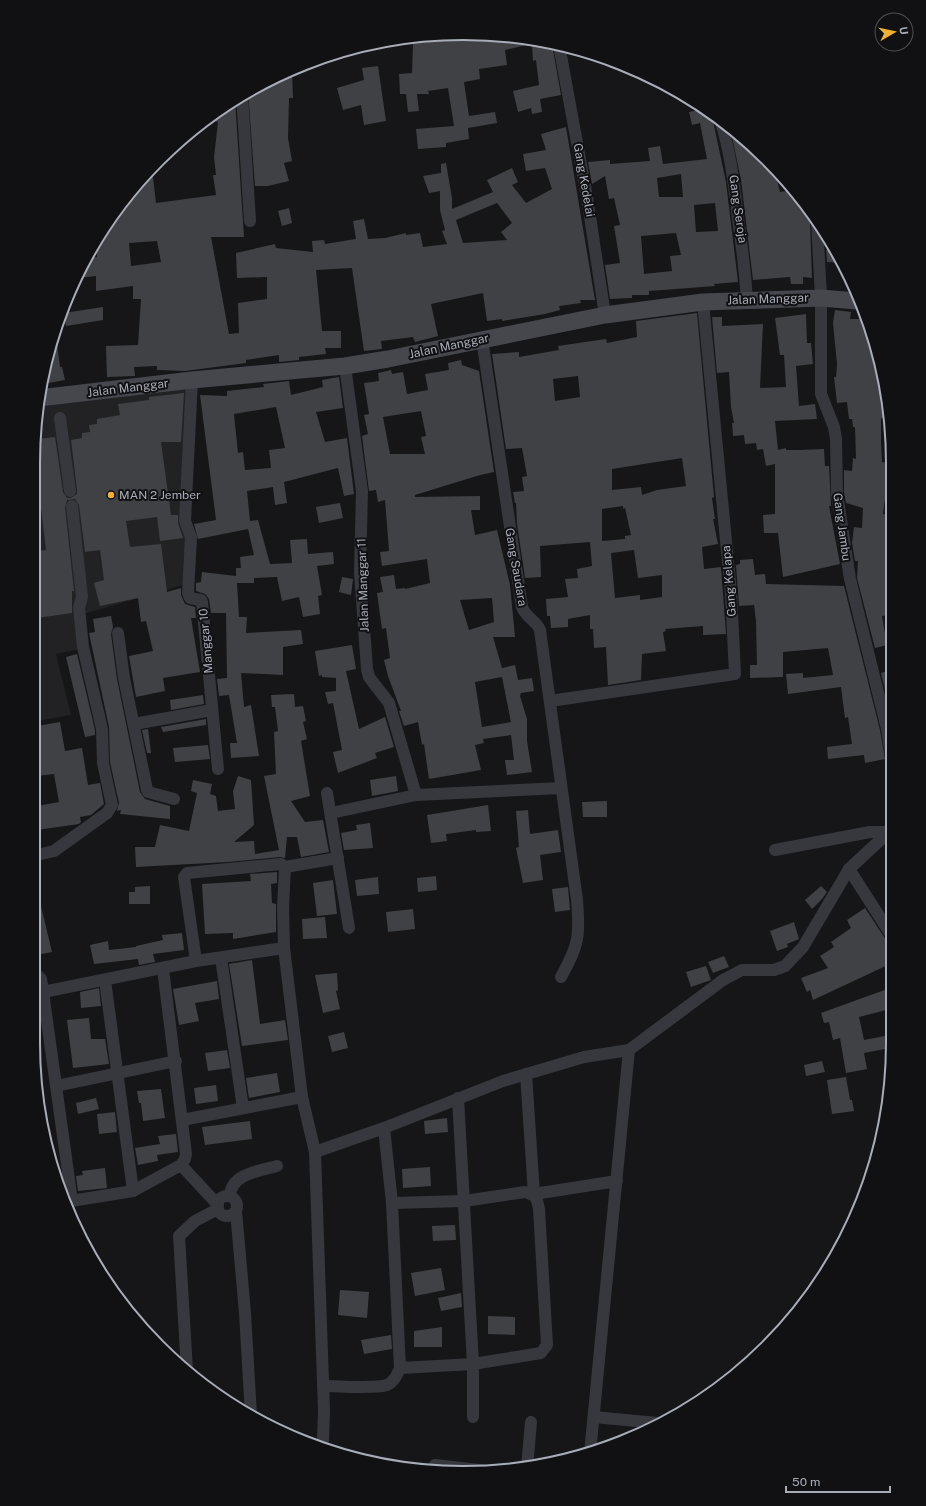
<svg xmlns="http://www.w3.org/2000/svg" width="926" height="1506" font-family="'Public Sans',sans-serif">
<style>
.built{fill:#222225}
.building{fill:#404145;fill-rule:evenodd}
.lines{fill:none;stroke-linecap:round;stroke-linejoin:round}
.street{stroke:#37383d;stroke-width:12}
.secondary{stroke:#45474d;stroke-width:17}
.poi-dot{fill:#f2b134;stroke:#111113;stroke-width:1.5}
.labels{text-anchor:middle;dominant-baseline:central;stroke-width:4;stroke-linejoin:round;paint-order:stroke}
.street-label{font-size:12px;fill:#a8adb8;stroke:#111113}
.poi-label{font-size:12px;fill:#a8adb8;stroke:#111113;text-anchor:start}
.rim{fill:none;stroke:#a8adb8;stroke-width:2}
</style>
<rect width="100%" height="100%" fill="#161618"/>
<path class="built" d="M186,389V584L77,616L80,649L56,654L71,715L37,721V405Z"/>
<g class="building">
<path d="M491,34L495,35L496,40L511,37L552,44L561,95L540,99L542,112L532,114L531,108L518,112L513,91L539,85L536,60L533,61L532,44L505,50L507,65L479,69L480,79L464,82L469,116L495,112L497,123L468,128L469,139L446,143V147L418,149L416,129L454,126L448,88L428,91L429,94H417L419,111L408,112L406,94H400L399,74L412,73L413,44L457,35Z"/>
<path d="M378,66L386,121L364,125L361,105L343,110L337,88L364,80L362,68Z"/>
<path d="M292,71L293,98H289L288,138L292,161L284,163L289,181L268,186H255L248,91Z"/>
<path d="M235,100L244,237H211L229,334L239,333L238,303L267,299V277L237,278L236,253L275,244L276,248L313,252L312,241L324,240L325,244L356,239L353,221L364,219L368,239L385,238L406,233V235L420,233L423,247L447,244L442,231L445,230L440,210V191L429,193L423,176L441,173V164L446,163L452,198V209L493,192L487,180L512,168L518,182L512,185L526,203L552,189L545,168L526,171L523,154L546,150L541,134L566,127L595,300H580L581,303L559,306L560,310L545,314L502,321V319L487,321L483,293L431,304L438,336L415,342L413,337L381,341L382,349L364,351L352,268L316,270L322,331H341V348H325L326,354L299,357V360L279,362V355L246,360V363L185,371L157,370V366L134,367L135,376L107,377L106,346L138,345L141,299H133V286L96,291V276L78,278L89,258L97,257L96,246L122,201L152,169L156,203L216,195L213,175H216L214,157L218,122L215,121L216,113ZM497,203L512,223L501,232L507,240L463,243L456,220ZM157,241L161,262L131,266L129,243Z"/>
<path d="M704,109L714,115L713,121L726,182L738,282L714,284L715,286L649,291V295H632V298L610,299L605,265L620,263L614,226L620,225L614,198L609,199L605,176L592,184L588,162L610,160V164L650,161L648,148L660,146L663,164L707,159L700,123L692,125L689,112ZM681,174L683,197H659L657,178ZM715,203L718,231L696,232L694,205ZM676,233L681,255L670,256L672,271L644,274L641,236Z"/>
<path d="M730,127L774,168L780,192L794,190L813,216L810,222L812,278L803,277V284H791L790,277L753,280L741,180Z"/>
<path d="M289,208L292,223L282,226L278,211Z"/>
<path d="M826,250L837,251L842,263L827,262Z"/>
<path d="M103,307V320L66,326L64,313Z"/>
<path d="M835,310L851,312L850,319H865L878,352L889,417L881,418V442L882,462L890,463L883,514L892,515L891,615L882,616L887,645L875,648L857,578L858,561H855L852,543L854,527L862,528L863,508L846,503L844,493V470L852,471L853,458L856,459L855,427H853L852,419H849L847,402L837,403L834,377H836L837,364L833,323Z"/>
<path d="M697,313L714,497L712,498L715,519H713L718,544L702,547L704,569L721,567L726,634L703,635V626L665,629L666,631L663,632L666,651L642,654L641,680L608,685L606,647L594,648L593,629H590V615L568,619V627L551,628L550,616H547L546,599L568,597L565,579L578,578L577,569L592,566L590,542L540,546L541,577L525,578L517,524L516,503H515L513,492L524,491L522,477L527,476L522,448L506,449L492,354L519,352V357L559,350L558,346L606,339L607,343L637,337L636,321ZM578,376L580,397L555,401L553,379ZM682,458L686,486L657,490L642,495L641,487L612,490V469ZM623,506V509L625,508L631,535L625,536V539L602,541V509ZM634,550L638,578L662,575V597L640,600V595L615,598L611,553Z"/>
<path d="M806,314L807,343H811L813,364L796,366L799,406L815,404L817,419L775,421L778,450L786,448V450H800L824,449L825,466H829L831,506H829L840,564L783,577L778,533H764L763,515L775,514V464L766,466L763,449L757,450L756,443L745,444L744,435L733,436L732,423H734L731,407L729,372L717,373L712,317H722V326L763,324L760,388L786,387L784,355H780L775,318Z"/>
<path d="M56,335L60,367H62L65,380L43,384Z"/>
<path d="M461,360L462,365L479,371L494,472L480,475L415,495V497L480,496V510H471L475,535L497,530L510,585L515,637H493L502,668L515,665L518,680L532,678L534,691L521,693L520,696L527,719V741L532,772L507,775L505,760H514L511,735L483,739L484,743L475,745L481,770L429,779L424,744L422,745L418,722L404,726L399,711H401L388,676L384,660L390,658L386,628L382,629L377,593L383,592L380,577L394,575L396,589L405,588V589L430,583L427,559L382,566L380,552L389,551L385,500L378,502L376,490L369,491L362,436L368,434L364,415L369,414L364,383L379,381L378,373L391,370L392,374L403,372L407,394L428,390L425,374L449,370L448,363ZM421,411L426,436L421,437L425,454H390L383,417ZM492,598L494,622L469,630L460,600ZM502,677L511,722L482,727L475,682Z"/>
<path d="M339,377L343,408L316,412L325,442L347,438L354,494L344,496L338,468L284,482L287,503L275,505L273,487L247,491L250,521L258,520L270,564L292,563L290,540L307,539L308,554L333,552L334,564L317,566L322,595L318,596L320,614L303,617L299,597L282,601L277,577L254,578V583H237L239,617H247L246,633L301,630L303,644L283,647V675L241,673L244,707L251,705L259,756L231,758L230,743H237L229,695L219,696L217,679L227,678L226,613H211L209,599L205,594L196,591V583L201,582L202,572L236,576V568H241L240,557L254,555L248,529L198,539L194,524L216,520L200,395L227,396V391L264,387L263,384L289,381L291,395L323,387L322,380ZM276,407L285,448L269,450L271,468L245,470L243,452L238,453L234,414Z"/>
<path d="M184,393L181,442H161L171,515H178V523L183,538L160,541L157,517L126,521L130,547L161,544L167,592L181,588V595L185,604L195,607L196,618H191L200,672L163,678L165,691L136,697L129,656L153,651L146,621L141,622L138,598L100,606L94,583L104,580L100,550L85,552L79,505L75,499L67,500L65,507L74,591H72V613L37,618V551L46,550L37,475V439L55,437L63,492L67,498H71L77,494V490L71,440L82,438V433L90,432L89,425L97,424V419L120,415L118,404L149,400V397Z"/>
<path d="M340,503L343,518L319,523L316,507Z"/>
<path d="M753,559L755,575L765,574L766,584L844,586L880,730L885,759L865,763L864,755L828,759L827,747L852,744L848,717L845,718L841,687L788,694L786,674L803,673V678L833,675L828,648L783,652V677L750,678V665H757L756,621L754,605L739,606L736,565L740,564V560Z"/>
<path d="M342,577L353,579L351,595L339,592Z"/>
<path d="M111,616L113,627L111,634L117,679L140,792L145,799L170,806V819L120,814L121,810L117,811L119,803L110,762L109,727L89,633L95,632L93,619Z"/>
<path d="M352,645L356,669L346,671L359,729L385,717L394,747L375,753L377,758L338,773L333,752L342,750L333,703L328,704L325,692L336,691V678L322,677V675L319,676L315,651Z"/>
<path d="M77,654L95,730V735L85,737L66,657Z"/>
<path d="M891,670V714L881,673Z"/>
<path d="M294,694L295,707L303,706L306,721L303,722L307,739L301,741L310,796L291,801L305,822L323,820L329,852L301,857L297,837H287L285,858L280,857L279,854L280,857L228,862L136,867L135,847H155L160,825L189,831L197,793L191,791L193,780L212,784L210,794L216,796L218,811L235,809L233,791L238,776L251,780L254,825L234,842L254,841L255,854L279,850L264,776L276,774L274,732L278,731L275,707H272L271,695Z"/>
<path d="M203,695L204,704L171,710L170,700Z"/>
<path d="M206,719V725L163,732L161,727Z"/>
<path d="M60,722L65,751L82,748L88,785L100,783L104,804L91,815L80,817L81,822L79,824L37,830V806L59,802L54,774L37,776V726Z"/>
<path d="M148,729L151,753H147L142,730Z"/>
<path d="M208,745L210,759L175,762L173,748Z"/>
<path d="M396,776L398,791L372,796L370,780Z"/>
<path d="M607,801V817H583L582,802Z"/>
<path d="M488,805L491,831L476,832V830L446,834L447,841L431,843L427,815Z"/>
<path d="M528,810L530,834L558,830L561,852L540,855L543,880L523,883L516,848L519,847L516,811Z"/>
<path d="M370,823L373,848L344,850L341,833L357,830L356,825Z"/>
<path d="M277,872V883L271,884L272,903L276,904V932L233,939V933L205,934L202,884L251,881L250,874Z"/>
<path d="M436,876L437,890L418,892L417,878Z"/>
<path d="M378,877L379,894L357,896L355,880Z"/>
<path d="M333,880L337,914L317,916L313,883Z"/>
<path d="M150,886V904H129V892H135V887Z"/>
<path d="M821,886L827,892L822,899L812,909L805,900Z"/>
<path d="M568,887L570,910L555,912L552,889Z"/>
<path d="M41,906L52,952L37,955V907Z"/>
<path d="M865,908L890,946V964L813,1000L810,990L807,992L801,978L828,968L820,956L834,947L831,942L851,928L847,920Z"/>
<path d="M413,909L415,929L388,932L386,912Z"/>
<path d="M325,917L327,938L303,939L302,919Z"/>
<path d="M794,922L799,939L787,944L788,947L777,951L770,931Z"/>
<path d="M182,933L184,950L153,954L155,962L139,965L138,959L94,964L90,945L108,941L109,950L136,947V946L163,940L162,935Z"/>
<path d="M724,956L729,967L713,973L708,962Z"/>
<path d="M252,960L260,1024L285,1020L288,1040L242,1046L229,964Z"/>
<path d="M706,966L711,980L691,987L686,972Z"/>
<path d="M337,973L338,990L336,991L340,1009L323,1013L315,975Z"/>
<path d="M217,981L219,999L195,1003L199,1021L179,1025L173,989Z"/>
<path d="M99,988L101,1006L81,1008L80,992Z"/>
<path d="M890,988V1009L859,1017L864,1040L890,1035V1048L864,1053L867,1069L846,1073L840,1038L833,1040L829,1022L824,1023L821,1013Z"/>
<path d="M89,1018L91,1039H105L109,1064L73,1068L67,1020Z"/>
<path d="M344,1032L348,1048L332,1052L328,1036Z"/>
<path d="M227,1050L230,1068L208,1071L205,1053Z"/>
<path d="M822,1061L825,1072L806,1076L804,1065Z"/>
<path d="M277,1073L280,1092L249,1098L246,1078Z"/>
<path d="M846,1077L850,1100H852L854,1111L832,1114L827,1080Z"/>
<path d="M216,1085L218,1101L196,1104L194,1088Z"/>
<path d="M161,1089L165,1118L143,1121L141,1103H139L137,1091Z"/>
<path d="M96,1098L99,1109L78,1114L76,1103Z"/>
<path d="M115,1112L117,1132L99,1134L97,1114Z"/>
<path d="M447,1118L448,1132L425,1134L424,1121Z"/>
<path d="M250,1121L252,1139L205,1145L202,1127Z"/>
<path d="M176,1134L178,1152L157,1155L158,1161L138,1165L135,1148L160,1144L158,1136Z"/>
<path d="M430,1167L431,1186L403,1188L402,1169Z"/>
<path d="M105,1168L107,1188L78,1191L76,1176L83,1175L82,1171Z"/>
<path d="M455,1225L456,1240L433,1241L432,1226Z"/>
<path d="M441,1268L445,1290L415,1296L411,1273Z"/>
<path d="M340,1290L369,1292L367,1318L338,1315Z"/>
<path d="M461,1293L462,1307L441,1311L438,1298Z"/>
<path d="M488,1316L515,1317V1335L488,1334Z"/>
<path d="M442,1327V1347H414V1331Z"/>
<path d="M391,1335L392,1349L364,1354L361,1340Z"/>
</g>
<g class="lines">
<g class="street">
<path d="M559,45L587,197L605,315"/>
<path d="M242,95L250,221"/>
<path d="M720,119C731,154 734,184 738,219C742,246 745,272 747,299"/>
<path d="M817,222L821,298V394L834,427L836,439L837,494L850,579L887,729L891,755"/>
<path d="M482,339L522,607C526,618 537,621 540,630L577,900C580,936 579,945 561,977"/>
<path d="M345,366L362,491L360,573L367,669L369,677L389,703L416,795"/>
<path d="M192,380L185,521L191,537L188,593L190,598L201,600L202,602L218,769"/>
<path d="M60,418L70,491"/>
<path d="M118,633L124,678L147,790L148,792L174,799"/>
<path d="M550,701L735,674L731,593L703,302"/>
<path d="M134,724L212,710"/>
<path d="M327,793L349,928"/>
<path d="M331,813L416,795L561,788"/>
<path d="M775,850L870,832H890"/>
<path d="M37,855L54,851L107,813L112,805L103,763L102,729L83,647L79,608L82,597L72,506"/>
<path d="M285,867L283,908L284,948L302,1097L315,1152L324,1411L323,1440L318,1447"/>
<path d="M890,933L849,869L890,831"/>
<path d="M221,958L243,1108"/>
<path d="M196,961L184,877L187,873L281,864L285,867L338,858"/>
<path d="M37,975L41,979L43,992L72,1201"/>
<path d="M105,980L133,1191"/>
<path d="M43,992L196,961L284,948"/>
<path d="M526,1074L534,1194L617,1181"/>
<path d="M56,1086L176,1061"/>
<path d="M458,1098L473,1364V1417"/>
<path d="M182,1120L302,1097"/>
<path d="M315,1152L384,1128L503,1081L584,1057L629,1050L723,980L742,970H774L785,966L803,947L849,869"/>
<path d="M181,1165L218,1205"/>
<path d="M230,1196C231,1174 259,1171 277,1166"/>
<circle cx="227" cy="1206" r="10"/>
<path d="M65,1202L133,1191L181,1165L185,1159L186,1154L163,969"/>
<path d="M392,1203L464,1201L525,1192C536,1195 537,1198 539,1209L547,1345L541,1353L473,1364L400,1368"/>
<path d="M236,1211L245,1313L251,1415"/>
<path d="M187,1370L179,1236L195,1221L218,1209"/>
<path d="M324,1386C338,1386 375,1389 387,1385C394,1382 397,1375 400,1368L392,1203L384,1128"/>
<path d="M594,1417L657,1423"/>
<path d="M590,1453L629,1050"/>
<path d="M435,1465L488,1471"/>
<path d="M527,1468L531,1422"/>
</g>
<path class="secondary" d="M39,398L192,380L345,366L388,359L605,315L703,302L821,298L857,301"/>
</g>
<circle class="poi-dot" cx="111" cy="495" r="4"/>
<g class="labels">
<g class="street-label">
<text transform="translate(584 180) rotate(80)">Gang Kedelai</text>
<text transform="translate(738 209) rotate(82)">Gang Seroja</text>
<text transform="translate(768 299) rotate(-2)">Jalan Manggar</text>
<text transform="translate(449 346) rotate(-12)">Jalan Manggar</text>
<text transform="translate(128 388) rotate(-7)">Jalan Manggar</text>
<text transform="translate(842 527) rotate(82)">Gang Jambu</text>
<text transform="translate(516 567) rotate(80)">Gang Saudara</text>
<text transform="translate(729 581) rotate(-95)">Gang Kelapa</text>
<text transform="translate(363 585) rotate(-92)">Jalan Manggar 11</text>
<text transform="translate(206 641) rotate(-95)">Manggar 10</text>
</g>
<g class="poi-label">
<text x="119" y="495">MAN 2 Jember</text>
</g>
</g>
<path d="M0 0H926V1506H0ZM463 40H463A423 423 0 0 1 886 463V1043A423 423 0 0 1 463 1466H463A423 423 0 0 1 40 1043V463A423 423 0 0 1 463 40Z" fill="#111113" fill-rule="evenodd"/>
<path class="rim" d="M463 40H463A423 423 0 0 1 886 463V1043A423 423 0 0 1 463 1466H463A423 423 0 0 1 40 1043V463A423 423 0 0 1 463 40Z"/>
<g transform="translate(894 32) rotate(81)"><circle r="19" fill="#111113" stroke="#4d4f55"/>
<path d="M0-3L7 15L0 10L-7 15Z" fill="#f2b134"/>
<text y="-6" font-size="11" font-weight="bold" text-anchor="middle" fill="#a8adb8">U</text>
</g>
<path d="M786 1486v6h104v-6" fill="none" stroke="#a8adb8" stroke-width="2"/>
<text x="792" y="1486" font-size="12" fill="#a8adb8" stroke="#111113" stroke-width="3" paint-order="stroke">50 m</text>
</svg>
